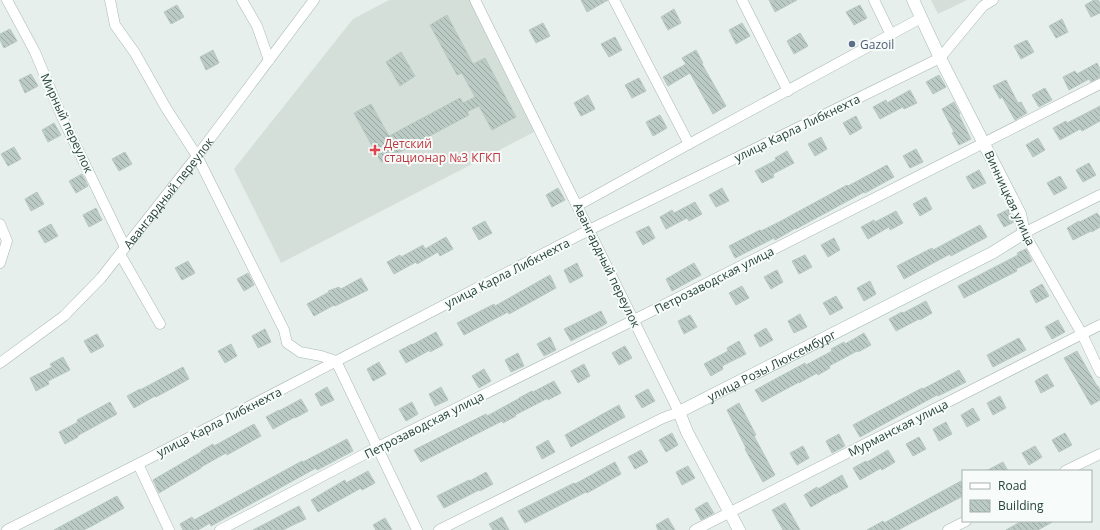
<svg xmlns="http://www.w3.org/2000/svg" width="1100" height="530" font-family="'Open Sans',sans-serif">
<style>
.built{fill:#d4dfda}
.building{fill:url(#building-back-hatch);stroke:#b8c9c2}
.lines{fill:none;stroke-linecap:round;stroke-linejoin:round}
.street-casing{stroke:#a8b8b2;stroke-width:11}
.secondary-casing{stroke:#a4bbb3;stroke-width:13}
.street{stroke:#fff;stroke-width:10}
.secondary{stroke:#fff;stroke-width:12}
.service-dot{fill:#5c6f8a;stroke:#f7fbf9;stroke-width:1.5}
.health-dot{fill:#e0444e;stroke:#f7fbf9;stroke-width:1.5}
.labels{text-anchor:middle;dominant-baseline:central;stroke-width:4;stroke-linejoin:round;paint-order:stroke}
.service-label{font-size:12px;fill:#4e5e75;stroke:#f7fbf9;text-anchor:start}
.street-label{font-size:12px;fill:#24423a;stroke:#f7fbf9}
.health-label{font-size:12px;fill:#be3a42;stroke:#f7fbf9;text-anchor:start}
</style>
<defs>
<pattern id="building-back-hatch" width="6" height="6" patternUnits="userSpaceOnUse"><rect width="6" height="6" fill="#bbcac4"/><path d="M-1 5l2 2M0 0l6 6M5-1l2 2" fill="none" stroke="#98a6a0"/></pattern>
</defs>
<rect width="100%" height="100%" fill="#e6efeb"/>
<g class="built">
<path d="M389,0H472L538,130L281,263L234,169L353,19Z"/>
<path d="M931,0H967L938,14Z"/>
</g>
<g class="building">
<path d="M581,0H608L587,12Z"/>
<path d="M769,0H797L775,12Z"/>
<path d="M1094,0H1098L1100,3V13L1091,17L1085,5Z"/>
<path d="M177,5L184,17L171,24L164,12Z"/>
<path d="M860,5L867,18L854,25L846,12Z"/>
<path d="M674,9L681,23L668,30L661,17Z"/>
<path d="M447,15L473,64L485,58L516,117L492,130L479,106L467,112L469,115L381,162L354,113L371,104L389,136L460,98L463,103L475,97L462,73L457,75L430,25Z"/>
<path d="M1062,19L1068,32L1056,38L1049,26Z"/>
<path d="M543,23L550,36L536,43L529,30Z"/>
<path d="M742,23L750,36L736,44L729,30Z"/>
<path d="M10,29L17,41L4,48L0,40V34Z"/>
<path d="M800,33L808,46L794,54L787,41Z"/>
<path d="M615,37L622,50L609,57L601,44Z"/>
<path d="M1027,40L1034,52L1021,59L1014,46Z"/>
<path d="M213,50L219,63L206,70L200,57Z"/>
<path d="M696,50L703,63L702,64L726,106L713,114L690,73L668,86L663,77L686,64L682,58Z"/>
<path d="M401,52L415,76L400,86L386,62Z"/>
<path d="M1097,63L1100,69V77L1091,82L1089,79L1069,90L1063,77L1075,71L1077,74Z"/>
<path d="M31,74L38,86L25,93L19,80Z"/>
<path d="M939,75L946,87L933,94L926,82Z"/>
<path d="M639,78L646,91L632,98L625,85Z"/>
<path d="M1006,80L1018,103L1021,102L1027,113L1015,120L1002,97L1000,99L993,86Z"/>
<path d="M1045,88L1052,100L1039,107L1032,95Z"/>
<path d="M910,90L917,103L904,109L903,107L880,119L873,107L886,100L887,103Z"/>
<path d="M588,95L595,109L581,116L574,103Z"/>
<path d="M954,102L960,114L959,115L971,139L959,145L952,133L954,132L942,109Z"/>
<path d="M1100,106V121L1082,131L1080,129L1060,140L1053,128L1066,121L1067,123Z"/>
<path d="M660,115L667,128L653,136L646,122Z"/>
<path d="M856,116L862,128L850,135L843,123Z"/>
<path d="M54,123L61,135L48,142L42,130Z"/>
<path d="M821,137L827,149L815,156L808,144Z"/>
<path d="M1038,138L1045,150L1033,157L1026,145Z"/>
<path d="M14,147L21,159L8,166L1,154Z"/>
<path d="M916,149L923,162L910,168L903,156Z"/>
<path d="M787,151L794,163L773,174L774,177L762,183L755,171L776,160L775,158Z"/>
<path d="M125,152L132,164L119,171L112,159Z"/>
<path d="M1089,163L1096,175L1083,182L1076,170Z"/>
<path d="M887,165L894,177L865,193L864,192L796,229V228L775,240L774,238L735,258L729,246L760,230L761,231L781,221L847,185L848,186Z"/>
<path d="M979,170L986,183L973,189L966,177Z"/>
<path d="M82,174L88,186L76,193L69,181Z"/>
<path d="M1060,176L1067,188L1054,195L1047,183Z"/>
<path d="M558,188L565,200L552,207L546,195Z"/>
<path d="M722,188L729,201L716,207L709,195Z"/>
<path d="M37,192L44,204L31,211L25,199Z"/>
<path d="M926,197L932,209L920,216L913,204Z"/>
<path d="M695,202L702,214L689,221L687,218L666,229L660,217L672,210L674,213Z"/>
<path d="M96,208L102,220L89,227L83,215Z"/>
<path d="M1009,209L1013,217L1014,222L1004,227L997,215Z"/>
<path d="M896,211L903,223L890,230L889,227L868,239L861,227L874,220L875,222Z"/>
<path d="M1097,213L1100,217V227L1092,232L1091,231L1073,240L1067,228L1079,221L1080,222Z"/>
<path d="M485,221L492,233L479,240L472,228Z"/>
<path d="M51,224L58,236L45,243L38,231Z"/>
<path d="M980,225L987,237L951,256L950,254L926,267L904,279L897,266L932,248L933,250Z"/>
<path d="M649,226L655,238L643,245L636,232Z"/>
<path d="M446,237L453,249L440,256L438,252L417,264L416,262L394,274L387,262L400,255L401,257L423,245L425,249Z"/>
<path d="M834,238L840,250L828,257L821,245Z"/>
<path d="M1026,249L1032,261L1016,269L1017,271L964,298L958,286L1018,255L1017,253Z"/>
<path d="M805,255L812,267L799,274L792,261Z"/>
<path d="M188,261L195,273L182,280L175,268Z"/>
<path d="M577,263L583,276L570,283L564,270Z"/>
<path d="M694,263L701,275L672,291L666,279Z"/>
<path d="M777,270L783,282L771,289L764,277Z"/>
<path d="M248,273L254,285L244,291L237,279Z"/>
<path d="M550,275L556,288L509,314L508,312L464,335L457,323L494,304L495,306Z"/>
<path d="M361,278L368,290L335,306L334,305L314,316L307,304L329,292L328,291L339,287L341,289Z"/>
<path d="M870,281L876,294L864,301L857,288Z"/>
<path d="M1042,284L1049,296L1036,303L1030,291Z"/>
<path d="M742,286L749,298L736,305L729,293Z"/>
<path d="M836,296L843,308L830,315L823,303Z"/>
<path d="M926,301L932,313L920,320L919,319L896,331L889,319L902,312L903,313Z"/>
<path d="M601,311L607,323L595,330L594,329L571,341L564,329Z"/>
<path d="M800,314L807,327L794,333L788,321Z"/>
<path d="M690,315L697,327L684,334L678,321Z"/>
<path d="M1058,320L1065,332L1052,339L1045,327Z"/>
<path d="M766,328L773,340L760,347L754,335Z"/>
<path d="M265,329L271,342L258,348L252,336Z"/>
<path d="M436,332L443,345L430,352V350L406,363L399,351L412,344V345Z"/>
<path d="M864,333L871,345L858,352L857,351L829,366L830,368L818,375L817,373L799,383V382L762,402L755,390L805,363L806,365L832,351L831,349L844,342L845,344Z"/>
<path d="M97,334L104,346L91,353L84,341Z"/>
<path d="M550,337L556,350L544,356L537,344Z"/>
<path d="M1019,338L1026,350L993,367L987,355Z"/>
<path d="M739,341L746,354L722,366L723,369L711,376L704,364L728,351L727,348Z"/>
<path d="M231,344L237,356L225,363L218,351Z"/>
<path d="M625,346L632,358L619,365L612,353Z"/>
<path d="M1077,351L1097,386H1098L1100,390V400L1091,405L1064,358Z"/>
<path d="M518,353L524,366L511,372L505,360Z"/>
<path d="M63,357L70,370L48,381L49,384L36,391L30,378L52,367L50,364Z"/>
<path d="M379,362L386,374L373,381L367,369Z"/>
<path d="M584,364L590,376L578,383L571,371Z"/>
<path d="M183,367L189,379L156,397L155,396L134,408L127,396L140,389V390Z"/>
<path d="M484,369L491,381L479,388L472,376Z"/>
<path d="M959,370L966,382L938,396L937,395L860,437L853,425L922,388L923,389Z"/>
<path d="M1047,374L1054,386L1041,393L1035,381Z"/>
<path d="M554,381L561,393L548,400V398L515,415L516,416L503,423L502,421L421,462L414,450L486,414L487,416L520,398H519L532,391L533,392Z"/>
<path d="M327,387L334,400L321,406L315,394Z"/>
<path d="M441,387L448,400L435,406L429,394Z"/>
<path d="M648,389L655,401L642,408L635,396Z"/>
<path d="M1000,396L1006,408L993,415L987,403Z"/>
<path d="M301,399L308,411L295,418V417L273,429L266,417L279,410V411Z"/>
<path d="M110,402L117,414L77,436L78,437L65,444L59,432L78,422L77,420Z"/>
<path d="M412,402L418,414L406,421L399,409Z"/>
<path d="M739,403L756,435L754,436L775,475L763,482L745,449L746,448L727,410Z"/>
<path d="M619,405L625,417L571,447L565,435Z"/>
<path d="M973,408L980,420L967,427L961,415Z"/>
<path d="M946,422L952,434L939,441L933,429Z"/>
<path d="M254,424L261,436L227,455L226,453L201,467V468L159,493L153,480L201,452V451L213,444L214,446Z"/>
<path d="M672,433L678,445L666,452L659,440Z"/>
<path d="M1065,433L1072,445L1059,452L1052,440Z"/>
<path d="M839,434L845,446L832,453L826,441Z"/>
<path d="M919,437L926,449L913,456L906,444Z"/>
<path d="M347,439L353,451L317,470L316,468L211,526L210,523L198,530H183L180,524L192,517L194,520L302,461L303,462Z"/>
<path d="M548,440L555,452L542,459L536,447Z"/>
<path d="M803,446L809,458L797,465L790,453Z"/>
<path d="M1035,446L1042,457L1029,465L1022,453Z"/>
<path d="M641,450L648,462L635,469L628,457Z"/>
<path d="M888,450L895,462L882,470L881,468L860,480L853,468L866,461L867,462Z"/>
<path d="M615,462L621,474L587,493L586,492L525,523L518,511L574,483L575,484Z"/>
<path d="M1003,462L1008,471H986Z"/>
<path d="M688,466L695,478L682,485L676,472Z"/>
<path d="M368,471L375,483L362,490L361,488L318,512L311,500L345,480L346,483Z"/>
<path d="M486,472L493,484L480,491L479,490L444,508L437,496L469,480L470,481Z"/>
<path d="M842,475L848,487L835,494V493L811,507L804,495L817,487L818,489Z"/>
<path d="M961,481L963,485V496L898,530H867L883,521L884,523Z"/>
<path d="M117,496L124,508L90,527L83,530H54Z"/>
<path d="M707,502L714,513L701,520L695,509Z"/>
<path d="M785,503L800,530H783L772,510Z"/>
<path d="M299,506L306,519L293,525L283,530H253Z"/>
<path d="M502,517L509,530H493L489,524Z"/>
<path d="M385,518L392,530H376L373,525Z"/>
<path d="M668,518L675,530H658L656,525Z"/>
<path d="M1022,521H1054L1038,530H1006Z"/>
</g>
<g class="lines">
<g class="street-casing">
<g id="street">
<path d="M7,0L35,52L62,117L125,247"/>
<path d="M110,0L115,25L135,53L166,108L197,156L284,330L287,343L300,352L321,356L336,361L417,530"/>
<path d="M242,0L257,26L269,60"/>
<path d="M614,0L689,144"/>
<path d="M742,0L788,91"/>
<path d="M874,0L891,35"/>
<path d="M1100,195L1024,233L1082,334L1100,372"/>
<path d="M577,206L689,144L921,18"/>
<path d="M0,224L7,241L0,263"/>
<path d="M120,254L160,324"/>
<path id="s1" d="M0,363L64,316L101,278L197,156L314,0"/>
<path d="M138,464L169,530"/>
<path d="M1065,471L1100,454"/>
<path d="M7,530L138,464L589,230L940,58L983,6L993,0"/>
<path d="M220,530L378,447L634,320L1100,84"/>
<path d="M439,530L663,418L679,412L475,0"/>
<path d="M695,530L1100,325"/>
<path d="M948,530L966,521"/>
</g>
</g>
<g class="secondary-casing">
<g id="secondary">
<path id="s2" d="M739,530L687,432L679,412L992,253L1024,233L1020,214L940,58L913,0"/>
</g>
</g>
<use href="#street" class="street"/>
<use href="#secondary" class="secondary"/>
</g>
<circle class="service-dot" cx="852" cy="44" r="4"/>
<path class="health-dot" d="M373 144h4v4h4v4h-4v4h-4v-4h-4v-4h4z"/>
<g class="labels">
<g class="service-label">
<text x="860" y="44">Gazoil</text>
</g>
<g class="street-label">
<text transform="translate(67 123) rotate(65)">Мирный переулок</text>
<text transform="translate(797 128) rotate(-26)">улица Карла Либкнехта</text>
<text stroke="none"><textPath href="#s1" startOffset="241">Авангардный переулок</textPath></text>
<text transform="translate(1010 198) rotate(65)">Винницкая улица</text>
<text transform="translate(607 265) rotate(64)">Авангардный переулок</text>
<text transform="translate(507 273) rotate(-27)">улица Карла Либкнехта</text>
<text transform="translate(714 280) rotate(-27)">Петрозаводская улица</text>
<text stroke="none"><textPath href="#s2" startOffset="236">улица Розы Люксембург</textPath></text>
<text transform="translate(219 422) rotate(-27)">улица Карла Либкнехта</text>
<text transform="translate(424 425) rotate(-27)">Петрозаводская улица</text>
<text transform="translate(898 428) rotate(-27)">Мурманская улица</text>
</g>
<g class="health-label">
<text x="384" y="143">Детский<tspan x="384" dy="14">стационар №3 КГКП</tspan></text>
</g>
</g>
<rect x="962" y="470" width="130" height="52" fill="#f7fbf9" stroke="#a3b1ad"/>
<rect x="970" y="483" width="20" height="6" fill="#ffffff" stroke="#a3b1ad"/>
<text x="998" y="490" font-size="12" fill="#24423a">Road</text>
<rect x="970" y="500" width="20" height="12" fill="url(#building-back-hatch)" stroke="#a3b1ad"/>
<text x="998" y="510" font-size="12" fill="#24423a">Building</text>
</svg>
